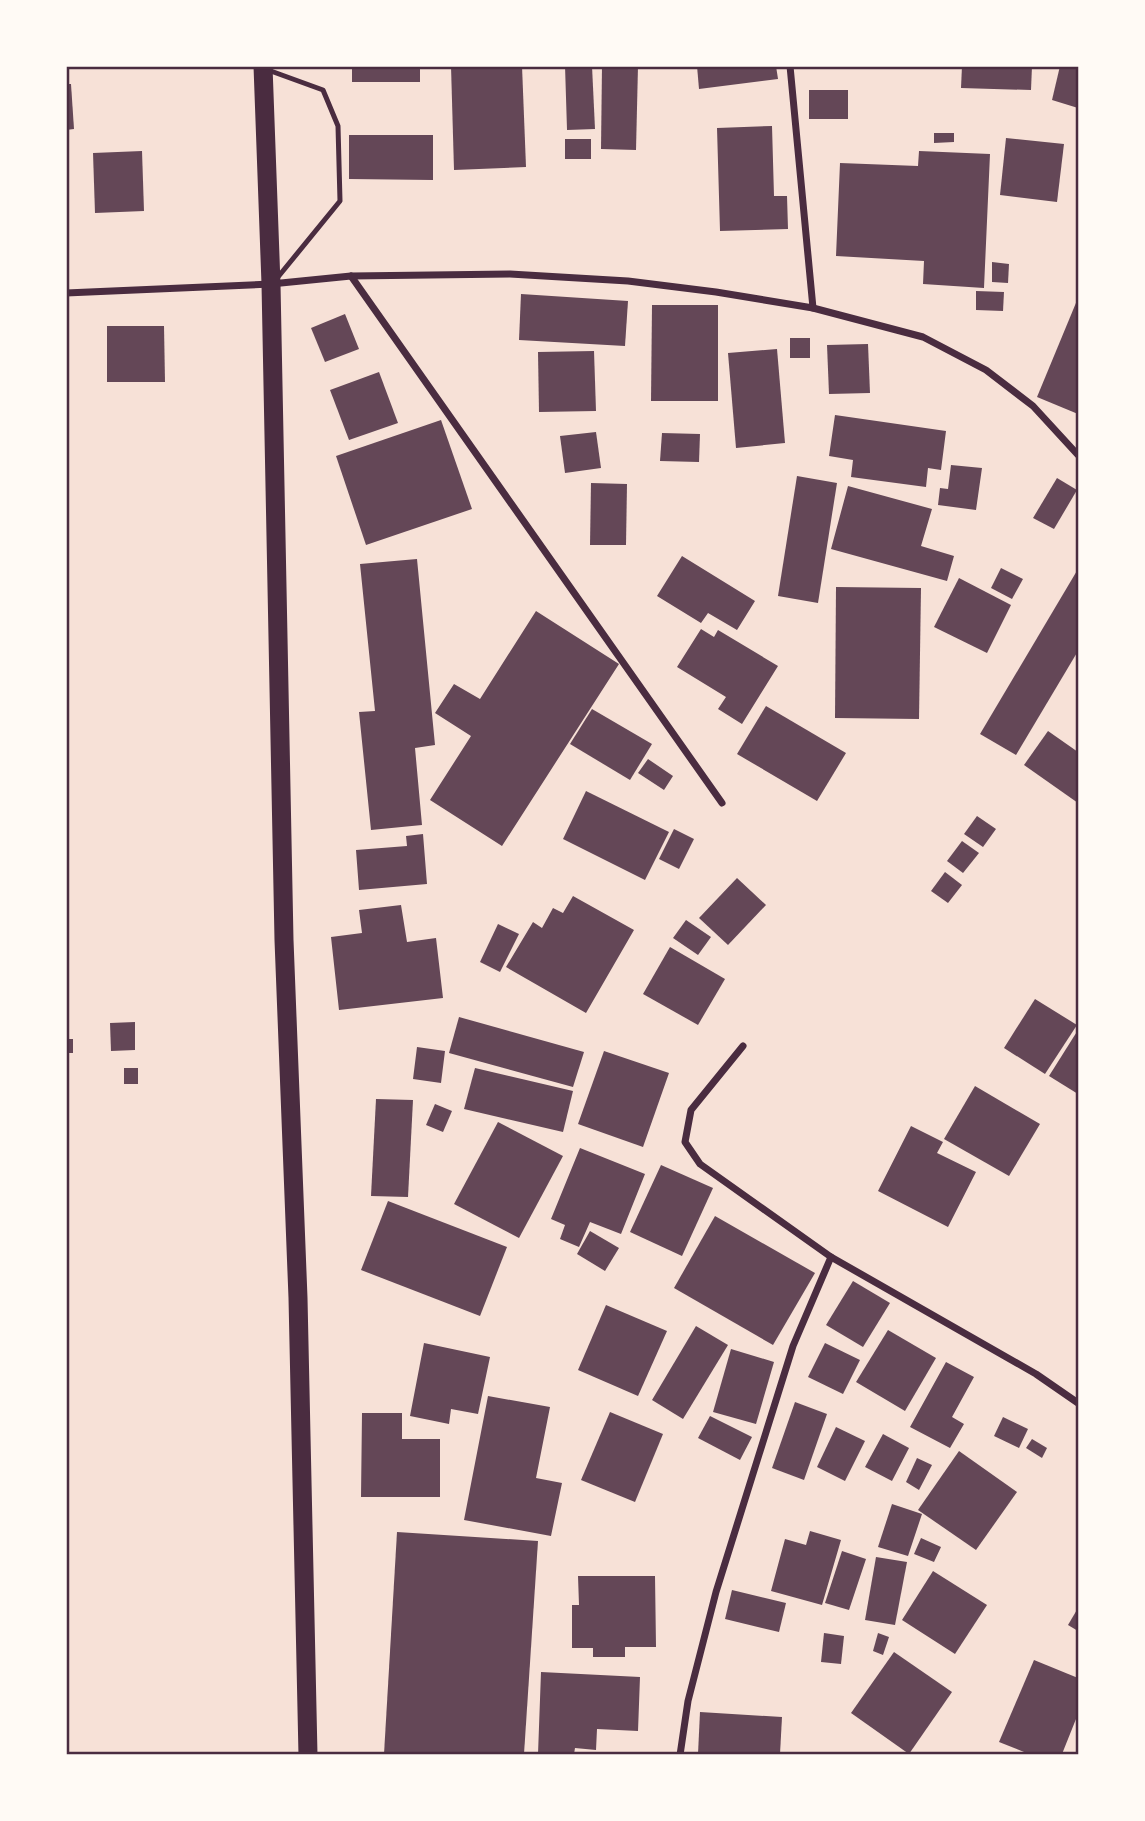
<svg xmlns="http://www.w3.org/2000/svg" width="1145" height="1821" font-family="Jost,sans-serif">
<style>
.building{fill:#644757}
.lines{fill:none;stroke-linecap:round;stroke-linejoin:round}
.service{stroke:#4a2c40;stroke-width:5}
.minor{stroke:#4a2c40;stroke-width:7}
.trunk{stroke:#4a2c40;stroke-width:19}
.neatline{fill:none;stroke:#4a2c40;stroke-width:2.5}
</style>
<rect width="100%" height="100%" fill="#f7e1d7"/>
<g class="building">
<rect x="352" y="66" width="68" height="16"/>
<path d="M451,66H522L526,167L454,170Z"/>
<path d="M565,66H592L595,129L567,130Z"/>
<path d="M602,66H638L636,150L601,149Z"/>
<path d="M697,66H776L778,79L699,89Z"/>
<path d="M962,66H1032L1031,90L961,88Z"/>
<path d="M1060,66H1078V108L1052,100Z"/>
<path d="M66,84H71L74,129L66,130Z"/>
<rect x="809" y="90" width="39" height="29"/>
<path d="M772,126L774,196H787L788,229L720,231L717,128Z"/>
<path d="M934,133H954V142L934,143Z"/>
<path d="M349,135H433V180L349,179Z"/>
<path d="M1006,138L1064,144L1057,202L1000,195Z"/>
<rect x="565" y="139" width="26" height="20"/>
<path d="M142,151L144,211L95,213L93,153Z"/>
<path d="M919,151L990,154L984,288L923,284L924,261L836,256L840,163L918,166Z"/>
<path d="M992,262L1009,264L1008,283L992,282Z"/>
<path d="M976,291L1004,292L1003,311L976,310Z"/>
<path d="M521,294L628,301L625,346L519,340Z"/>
<path d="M1078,298V414L1037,397Z"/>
<path d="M652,305H718V401H651Z"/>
<path d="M345,314L359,349L325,362L311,328Z"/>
<path d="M107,326H164L165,382H107Z"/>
<rect x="790" y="338" width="20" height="20"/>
<path d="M868,344L870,393L829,394L827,345Z"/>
<path d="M777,349L785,443L736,448L728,353Z"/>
<path d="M594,351L596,411L539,412L538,352Z"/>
<path d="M379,372L398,423L349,440L330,390Z"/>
<path d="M835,415L946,431L941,470L928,468L926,487L851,477L853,460L829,456Z"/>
<path d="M441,420L472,509L366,545L336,456Z"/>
<path d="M596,432L601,468L565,473L560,436Z"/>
<path d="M662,433L700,434L699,462L660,461Z"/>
<path d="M951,465L982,468L976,510L938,505L940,488L948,489Z"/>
<path d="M797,476L837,483L818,603L778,596Z"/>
<path d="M1057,478L1077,490L1054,529L1033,518Z"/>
<path d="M591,483L627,484L626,545H590Z"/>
<path d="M848,486L932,509L921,546L954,556L947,581L831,549Z"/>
<path d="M682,556L755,601L737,630L708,613L701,623L657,596Z"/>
<path d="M417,559L435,745L415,748L422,825L371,830L359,712L375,711L360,564Z"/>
<path d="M1001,568L1023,579L1012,599L991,588Z"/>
<path d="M1078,569V651L1016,755L980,734Z"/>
<path d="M959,578L1011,605L987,653L934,627Z"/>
<path d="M836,587L921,588L919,719L835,718Z"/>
<path d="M536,611L619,664L502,846L430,800L471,736L435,713L454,684L480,699Z"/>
<path d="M701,629L714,637L718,630L778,666L742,724L718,709L726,697L677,667Z"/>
<path d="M766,706L846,753L817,801L737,754Z"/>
<path d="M592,709L652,744L630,780L570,744Z"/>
<path d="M1048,731L1078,752V803L1024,765Z"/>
<path d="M648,759L673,776L664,790L638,773Z"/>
<path d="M586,791L669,832L645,880L563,839Z"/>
<path d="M977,816L996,829L983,847L964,834Z"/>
<path d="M674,829L694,839L679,869L659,859Z"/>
<path d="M423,834L427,884L359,890L356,850L407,846L406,836Z"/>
<path d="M962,841L979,853L963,873L947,861Z"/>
<path d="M945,872L962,885L948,903L931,891Z"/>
<path d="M737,878L766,905L728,945L699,918Z"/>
<path d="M573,896L634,930L586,1013L506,967L533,922L542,928L553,908L563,913Z"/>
<path d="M401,905L407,942L436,938L443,998L339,1010L331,937L362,933L359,910Z"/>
<path d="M686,920L711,937L698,955L673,938Z"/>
<path d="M498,924L519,934L500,972L480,962Z"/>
<path d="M670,947L725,979L698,1025L643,994Z"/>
<path d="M1035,999L1077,1025L1045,1074L1004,1048Z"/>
<path d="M459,1017L584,1052L573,1087L449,1053Z"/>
<path d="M135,1022V1050L111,1051L110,1023Z"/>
<path d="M1078,1030V1094L1049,1076Z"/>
<rect x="66" y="1039" width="7" height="14"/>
<path d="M417,1047L445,1051L441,1083L413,1079Z"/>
<path d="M604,1051L669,1073L643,1147L578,1124Z"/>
<rect x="124" y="1068" width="14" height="16"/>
<path d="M475,1068L573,1091L563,1132L464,1109Z"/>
<path d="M975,1086L1040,1124L1009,1176L944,1139Z"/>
<path d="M376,1099L413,1100L408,1197L371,1196Z"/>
<path d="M435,1104L452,1111L443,1132L426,1125Z"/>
<path d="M498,1122L563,1156L519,1238L454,1204Z"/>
<path d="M911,1126L943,1142L937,1153L976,1172L948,1227L878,1191Z"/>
<path d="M580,1148L645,1174L621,1234L590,1222L579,1247L560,1239L565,1225L551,1219Z"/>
<path d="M661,1165L713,1188L682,1256L630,1232Z"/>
<path d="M388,1201L507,1247L480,1316L361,1270Z"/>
<path d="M715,1216L815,1273L773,1345L674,1288Z"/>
<path d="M590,1231L619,1248L605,1271L577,1254Z"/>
<path d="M853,1281L890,1303L863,1347L826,1325Z"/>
<path d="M606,1305L667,1331L638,1396L578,1370Z"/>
<path d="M696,1326L728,1345L683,1419L652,1400Z"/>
<path d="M888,1330L936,1358L905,1411L856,1382Z"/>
<path d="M424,1343L490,1357L478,1414L451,1409L449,1424L410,1416Z"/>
<path d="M825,1343L860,1360L843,1394L808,1377Z"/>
<path d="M731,1349L774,1362L756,1424L713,1412Z"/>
<path d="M946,1362L974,1377L952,1417L964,1424L950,1448L910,1427Z"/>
<path d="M488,1396L550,1407L536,1478L562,1483L551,1536L464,1520Z"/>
<path d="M795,1402L827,1414L804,1480L772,1468Z"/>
<path d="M610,1412L663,1434L635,1502L581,1480Z"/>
<path d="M362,1413H402V1439H440V1497H361Z"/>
<path d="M710,1416L752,1437L740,1460L698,1438Z"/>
<path d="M1003,1417L1028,1429L1019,1448L994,1436Z"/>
<path d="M836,1427L865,1441L845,1481L817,1467Z"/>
<path d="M883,1434L909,1448L892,1481L865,1467Z"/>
<path d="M1032,1439L1047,1448L1042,1458L1026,1448Z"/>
<path d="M959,1451L1017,1492L976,1550L918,1510Z"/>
<path d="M917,1458L932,1465L919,1490L906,1482Z"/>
<path d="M892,1504L922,1514L908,1556L878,1547Z"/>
<path d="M810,1531L841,1540L822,1605L771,1591L785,1539L806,1545Z"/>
<path d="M397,1532L538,1541L524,1754H384Z"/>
<path d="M921,1538L941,1547L934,1562L914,1554Z"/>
<path d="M842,1551L866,1559L849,1610L825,1603Z"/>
<path d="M876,1557L907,1562L895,1625L865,1620Z"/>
<path d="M933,1571L987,1605L955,1654L902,1620Z"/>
<path d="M578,1576H655L656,1647H625V1657H593V1648H572V1605H579Z"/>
<path d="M732,1590L786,1603L779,1632L725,1619Z"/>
<path d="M1078,1608V1631L1068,1625Z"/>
<path d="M824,1633L844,1636L841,1664L821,1662Z"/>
<path d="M878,1633L889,1637L883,1655L873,1651Z"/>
<path d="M894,1652L952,1692L909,1754L851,1713Z"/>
<path d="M1034,1660L1078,1678V1714L1062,1754H1029L999,1742Z"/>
<path d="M541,1672L640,1677L638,1731L597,1729L596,1750L575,1748L574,1754H538Z"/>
<path d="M700,1712L782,1717L780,1754H698Z"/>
</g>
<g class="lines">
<path class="service" d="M268,70L323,90L338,126L340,201L278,277"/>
<g class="minor">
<path d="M790,66L813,308"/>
<path d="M351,276L722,803"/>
<path d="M66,293L271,284L351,276L510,274L628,281L716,292L813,308L923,337L986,370L1033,406L1078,455"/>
<path d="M743,1046L691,1110L685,1142L700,1164L831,1257L1036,1374L1078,1403"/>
<path d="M680,1755L688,1701L716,1592L793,1346L831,1257"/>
</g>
<path class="trunk" d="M263,66L271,284L284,940L298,1298L308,1755"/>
</g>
<rect width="1145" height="1821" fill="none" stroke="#fffaf5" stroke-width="136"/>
<rect x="68" y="68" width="1009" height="1685" class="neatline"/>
</svg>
